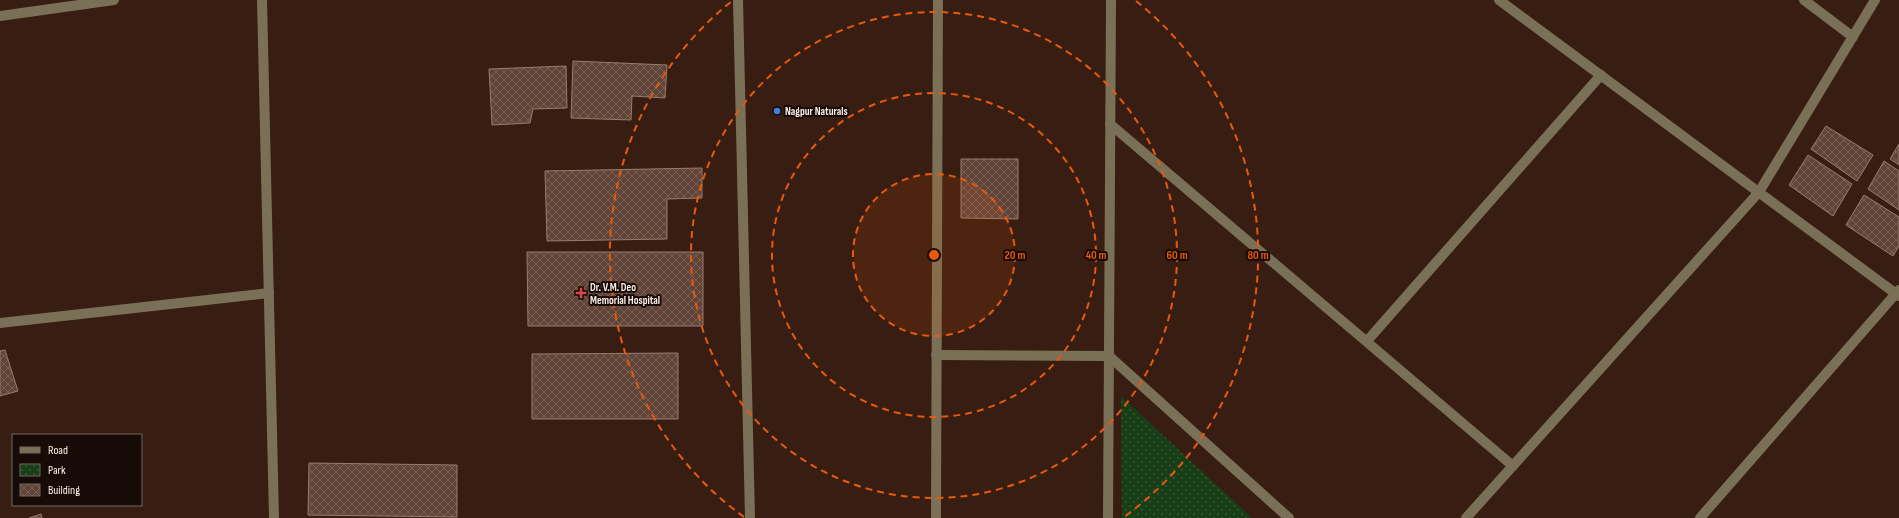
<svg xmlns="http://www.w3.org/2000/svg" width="1899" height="518" font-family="'Sofia Sans Condensed',sans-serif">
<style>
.park{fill:url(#park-dots)}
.building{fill:url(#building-cross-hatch);stroke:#9b7b6e}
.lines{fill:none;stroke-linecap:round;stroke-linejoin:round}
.minor{stroke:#797057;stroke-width:10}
.ring{fill:none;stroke:#e8590c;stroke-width:2;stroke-dasharray:7 5}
.shop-dot{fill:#3f7fe0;stroke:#160b06;stroke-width:1.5}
.health-dot{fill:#e0444e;stroke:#160b06;stroke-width:1.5}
.labels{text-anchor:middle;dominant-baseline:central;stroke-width:4;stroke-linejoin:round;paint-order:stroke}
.poi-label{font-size:11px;font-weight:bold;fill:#fdeee8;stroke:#160b06;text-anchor:start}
.centre{fill:#e8590c;stroke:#160b06;stroke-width:2}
.ring-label{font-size:12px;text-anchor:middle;font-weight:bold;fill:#e8590c;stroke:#160b06;stroke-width:4;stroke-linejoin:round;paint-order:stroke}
</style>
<defs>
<pattern id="park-dots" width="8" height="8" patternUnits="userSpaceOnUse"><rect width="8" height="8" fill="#173e17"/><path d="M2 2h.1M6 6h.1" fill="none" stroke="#3a5a39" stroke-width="1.8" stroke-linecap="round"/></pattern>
<pattern id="building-cross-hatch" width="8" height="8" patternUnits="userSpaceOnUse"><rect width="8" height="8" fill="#614438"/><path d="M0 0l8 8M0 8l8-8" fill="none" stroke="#795f55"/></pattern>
</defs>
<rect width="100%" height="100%" fill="#371d12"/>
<path class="park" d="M1121,396L1252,518H1122Z"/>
<g class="building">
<path d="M573,61L667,65L665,98L632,96L631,120L571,118Z"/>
<path d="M566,66L567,108L533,109L530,123L492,125L489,69Z"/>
<path d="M1826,126L1873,155L1857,181L1811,149Z"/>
<path d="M1899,144V165L1890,159Z"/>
<path d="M1808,155L1852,184L1833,216L1789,185Z"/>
<path d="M961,159H1018V219L961,218Z"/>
<path d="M1884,161L1899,171V210L1868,189Z"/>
<path d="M702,168V198L667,199V239L547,241L545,171Z"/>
<path d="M1864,195L1899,217V246L1893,256L1846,225Z"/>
<path d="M527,252H703V326H528Z"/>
<path d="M5,350L18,391L0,396V351Z"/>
<path d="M678,353V419H532V354Z"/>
<path d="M309,463L457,465V517L308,515Z"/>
<path d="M41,514L42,518H29Z"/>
</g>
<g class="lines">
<g class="minor">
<path d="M262,0L274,518"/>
<path d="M738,0L750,518"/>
<path d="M1499,0L1899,296"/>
<path d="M1804,0L1853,37"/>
<path d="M0,16L114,0"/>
<path d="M1110,124L1513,466"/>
<path d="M0,323L269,293"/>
<path d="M1367,341L1601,75"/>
<path d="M936,355L1109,356L1289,518"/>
<path d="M936,518L938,0"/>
<path d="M1108,518L1111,0"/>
<path d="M1466,518L1759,192L1875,0"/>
<path d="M1700,518L1899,290"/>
</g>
</g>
<circle cx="934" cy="255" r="81" fill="#e8590c" fill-opacity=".12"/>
<g class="ring">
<circle cx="934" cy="255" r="81"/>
<circle cx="934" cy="255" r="162"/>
<circle cx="934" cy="255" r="243"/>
<path d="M744 517A324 324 0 0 1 732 1M1136 1A324 324 0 0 1 1124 517"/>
</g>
<circle class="shop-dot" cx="777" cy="111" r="4"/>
<path class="health-dot" d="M579 287h4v4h4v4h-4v4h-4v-4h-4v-4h4z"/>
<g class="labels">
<g class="poi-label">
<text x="785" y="111">Nagpur Naturals</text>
<text x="590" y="287">Dr. V.M. Deo<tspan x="590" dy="13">Memorial Hospital</tspan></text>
</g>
</g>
<circle cx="934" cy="255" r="6" class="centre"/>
<g class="ring-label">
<text x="1015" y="259">20 m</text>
<text x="1096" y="259">40 m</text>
<text x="1177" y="259">60 m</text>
<text x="1258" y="259">80 m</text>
</g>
<rect x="12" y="434" width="130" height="72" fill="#160b06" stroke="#726660"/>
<rect x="20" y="447" width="20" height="6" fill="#797057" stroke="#726660"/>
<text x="48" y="454" font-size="12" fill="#fdeee8">Road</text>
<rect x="20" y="464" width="20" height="12" fill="url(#park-dots)" stroke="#726660"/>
<text x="48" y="474" font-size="12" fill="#fdeee8">Park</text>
<rect x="20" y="484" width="20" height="12" fill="url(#building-cross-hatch)" stroke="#726660"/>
<text x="48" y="494" font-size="12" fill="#fdeee8">Building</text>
</svg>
